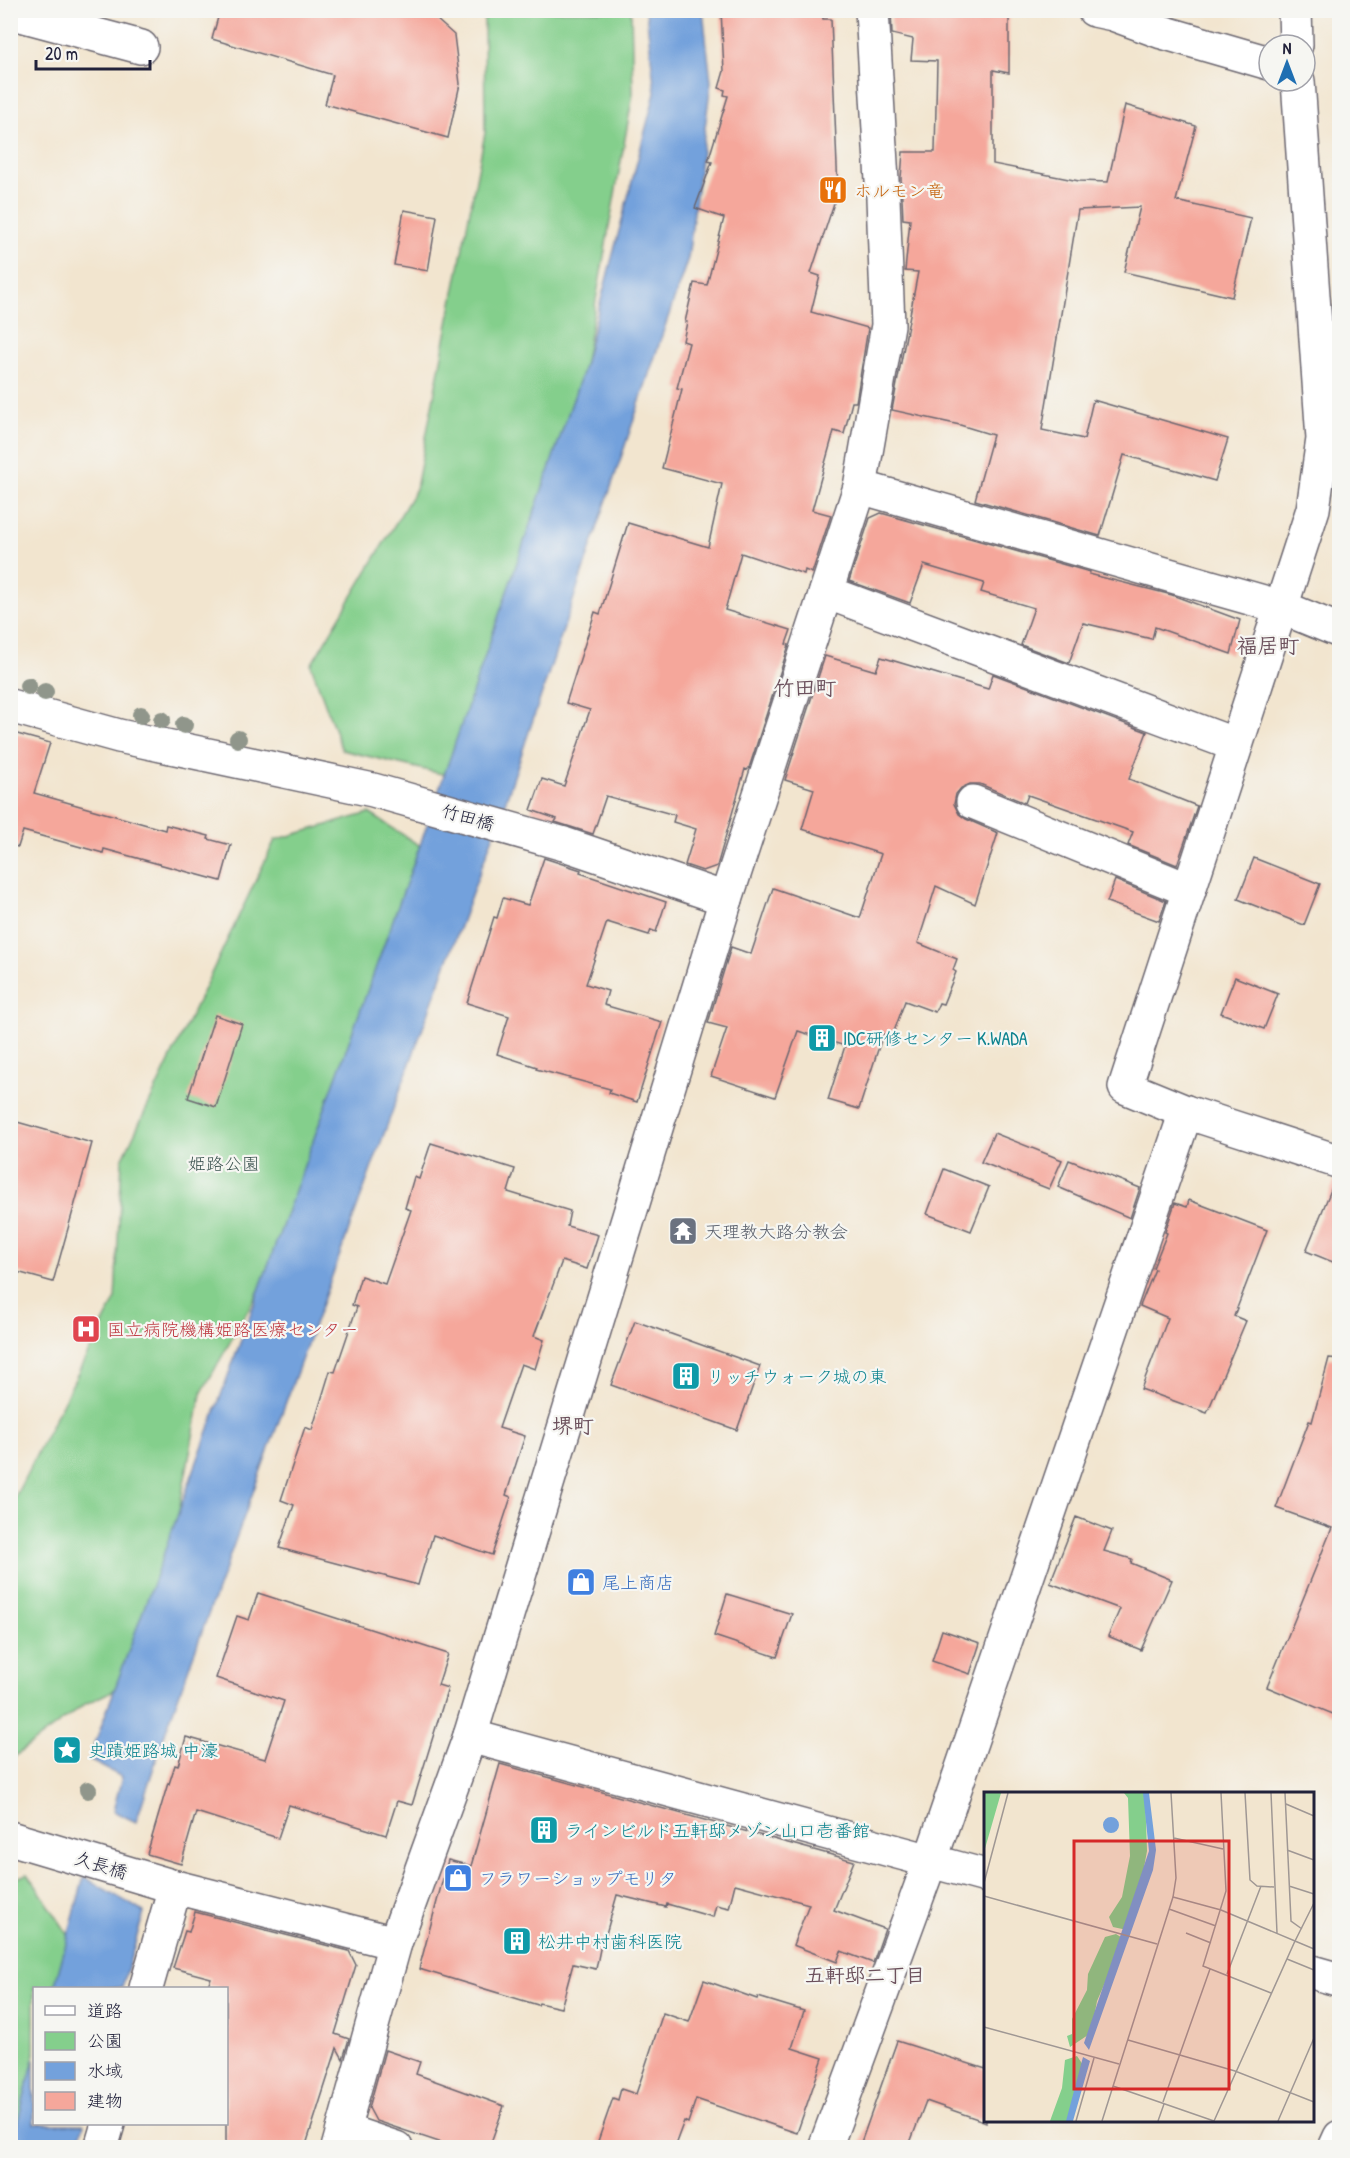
<svg xmlns="http://www.w3.org/2000/svg" width="1350" height="2158" font-family="'Patrick Hand','Klee One',sans-serif">
<style>
.green{fill:#84cf8c;stroke:#537864;stroke-width:1.5}
.water{fill:#73a1dc;stroke:#4a628c;stroke-width:1.5}
.building{fill:#f5a79b}
.lines{fill:none;stroke-linecap:round;stroke-linejoin:round}
.minor-casing{stroke:#6b666f;stroke-width:36}
.highway-casing{stroke:#6b666f;stroke-width:36}
.minor{stroke:#fff;stroke-width:33}
.highway{stroke:#fff;stroke-width:33}
.tree{fill:#90968b}
.labels{text-anchor:middle;dominant-baseline:central;stroke-width:4.5;stroke-linejoin:round;paint-order:stroke}
.food-label{font-size:18px;fill:#c56008;stroke:#f6f6f2;text-anchor:start}
.street-label{font-size:18px;fill:#22223b;stroke:#f6f6f2}
.culture-label{font-size:18px;fill:#0d838f;stroke:#f6f6f2;text-anchor:start}
.park-label{font-size:18px;fill:#3f5653;stroke:#f6f6f2}
.worship-label{font-size:18px;fill:#5b616d;stroke:#f6f6f2;text-anchor:start}
.health-label{font-size:18px;fill:#be3a42;stroke:#f6f6f2;text-anchor:start}
.shop-label{font-size:18px;fill:#366cbe;stroke:#f6f6f2;text-anchor:start}
.neighbourhood-label{font-size:20px;font-weight:bold;fill:#6c515d;stroke:#f6f6f2}
.quarter-label{font-size:21px;font-weight:bold;fill:#6c515d;stroke:#f6f6f2}
.inset-road{fill:none;stroke:#9f9794;stroke-width:1.5}
.view{fill:#d62828;fill-opacity:0.15;stroke:#d62828;stroke-width:3}
.inset-edge{fill:none;stroke:#22223b;stroke-width:3}
</style>
<rect width="100%" height="100%" fill="#f6f6f2"/>
<filter id="ink" filterUnits="userSpaceOnUse"><feTurbulence type="fractalNoise" baseFrequency=".0167" numOctaves="2"/><feDisplacementMap in="SourceGraphic" scale="12" xChannelSelector="R" yChannelSelector="G"/><feConvolveMatrix kernelMatrix="1 2 1 2 8 2 1 2 1" color-interpolation-filters="sRGB"/></filter>
<filter id="wash" filterUnits="userSpaceOnUse"><feTurbulence type="fractalNoise" baseFrequency=".008" numOctaves="4" result="noise"/><feDisplacementMap in="SourceGraphic" scale="24" xChannelSelector="R" yChannelSelector="G"/><feGaussianBlur stdDeviation="1.35" result="paint"/><feColorMatrix in="noise" values="0 0 0 0 0 0 0 0 0 0 0 0 0 0 0 0 0 1.4 0 .05"/><feComposite in="paint" operator="in"/></filter>
<g filter="url(#wash)">
<rect width="100%" height="100%" fill="#f2e5cf"/>
<g class="green">
<path d="M484,11H631L633,94L555,529L459,778L342,750L311,665L416,489L485,133Z"/>
<path d="M369,813L436,856L308,1203L201,1394L148,1674L85,1704L11,1759L10,1507L115,1300L122,1160L275,840Z"/>
<path d="M28,1874L96,1976L92,1988H34V2124L11,2147L10,1880Z"/>
</g>
<g class="water">
<path d="M646,11H703L711,82L688,258L504,806L166,1730L136,1822L113,1811L122,1777L89,1760L419,848L582,373L655,93Z"/>
<path d="M84,1877L144,1912L122,1988H54Z"/>
<path d="M34,2059V2124H84L77,2147H11Z"/>
</g>
<g id="blocks">
<g class="building">
<path d="M220,10H426L454,35L460,84L448,138L325,104L333,75L212,39Z"/>
<path d="M721,10H822L823,19H831L838,191L811,273L820,276L811,312L868,328L856,402H852L844,434L834,431L812,510L831,515L812,573L805,570L804,574L741,553L725,610L791,630L786,644L789,645L749,768L747,770L745,769L717,866L703,871L685,865L696,829L673,822L675,815L606,796L593,834L555,822L557,819L531,810L542,779L564,786L590,710L566,703L595,612L600,614L628,523L708,547L722,484L662,468L682,389L677,388L689,343L683,341L687,322H685L694,283L707,285L724,218L695,208L712,162L708,161L728,96L724,95L725,90L719,88L724,71Z"/>
<path d="M891,10H977V16H1009V73L993,70V164L1079,181L1108,182L1125,105L1196,126L1176,201L1251,218L1232,297L1124,272L1140,207L1078,210L1042,430L1084,439L1093,400L1228,439L1215,481L1124,455L1100,536L975,500L993,435L960,425L892,410L918,272L905,271L910,220L903,219L901,178L903,152H935L937,61L911,60L913,39L892,34Z"/>
<path d="M404,210L437,216L428,271L394,265Z"/>
<path d="M881,513L1090,572L1089,574L1172,595L1240,620L1231,654L1155,627L1152,639L1083,623L1069,663L1021,645L1034,608L981,592L984,583L924,565L910,603L849,581L870,518Z"/>
<path d="M825,656L876,671L881,657L988,689L993,674L1147,732L1129,779L1197,806L1177,865L1128,845L1133,832L1028,795L1025,803L980,784H970L961,788L956,794L954,804L959,814L966,819L998,833L975,904L936,886L918,943L957,959L953,970L956,972L943,1004L939,1003L935,1012L905,1001L892,1037L883,1034L859,1109L828,1100L845,1046L798,1031L775,1097L711,1076L727,1028L708,1023L731,947L751,954L773,888L860,918L881,854L802,829L814,789L785,780Z"/>
<path d="M10,732L50,743L34,793L165,830L166,825L209,836L208,839L231,845L221,881L104,849L103,853L23,831L18,847L10,845Z"/>
<path d="M544,858L581,870L580,873L666,902L656,932L651,930L649,935L607,922L586,984L608,991L604,1005L662,1022L637,1102L609,1093L610,1089L536,1069L537,1067L497,1054L509,1016L467,1003L494,917L497,918L503,898L528,905Z"/>
<path d="M1254,858L1320,884L1304,925L1238,899Z"/>
<path d="M1115,880L1166,901L1159,921L1107,902Z"/>
<path d="M1235,977L1278,994L1264,1029L1221,1013Z"/>
<path d="M215,1015L242,1024L216,1107L188,1098Z"/>
<path d="M10,1120L92,1143L53,1282L10,1270Z"/>
<path d="M994,1133L1062,1160L1049,1189L981,1162Z"/>
<path d="M431,1143L515,1169L508,1192L570,1211L567,1226L598,1235L587,1269L562,1261L534,1336L544,1340L535,1369L521,1364L499,1428L525,1436L506,1495L511,1497L492,1555L433,1535L418,1585L279,1548L294,1505L281,1500L305,1427L312,1430L330,1371L335,1372L357,1307L352,1305L361,1276L385,1284L411,1210L405,1208L414,1177L419,1179Z"/>
<path d="M1069,1160L1140,1188L1130,1218L1058,1187Z"/>
<path d="M944,1169L989,1187L971,1231L927,1214Z"/>
<path d="M1335,1180H1340V1265L1306,1251Z"/>
<path d="M1189,1200L1267,1230L1234,1316L1246,1321L1207,1413L1141,1389L1168,1318L1140,1306L1155,1269L1153,1268L1167,1233L1165,1232L1175,1203L1187,1207Z"/>
<path d="M635,1321L760,1366L737,1430L611,1385Z"/>
<path d="M1329,1358L1340,1359V1717L1267,1687L1332,1528L1276,1508L1309,1421L1312,1422Z"/>
<path d="M1076,1517L1112,1531L1104,1551L1132,1559L1131,1563L1172,1580L1141,1650L1108,1636L1120,1609L1050,1583Z"/>
<path d="M258,1593L448,1654L438,1685L448,1688L412,1805L397,1801L386,1835L289,1805L278,1838L196,1812L181,1864L147,1854L168,1783L169,1784L175,1765L178,1766L186,1737L265,1759L284,1701L216,1678L237,1616L249,1620Z"/>
<path d="M727,1594L792,1614L777,1657L714,1636Z"/>
<path d="M942,1630L980,1643L970,1674L932,1661Z"/>
<path d="M500,1764L854,1861L834,1910L885,1929L873,1963L841,1951L837,1962L793,1945L809,1904L735,1884L729,1908L716,1905L713,1917L667,1904L666,1907L617,1895L606,1934H603L596,1969L573,1964L561,2008L539,2003L538,2005L419,1969L448,1860L471,1866Z"/>
<path d="M195,1912L349,1951L356,1965L335,2034L349,2039L343,2059L337,2048L305,2148H226V1989L208,1985L211,1978L173,1968L185,1931L189,1932Z"/>
<path d="M704,1980L757,1999L758,1997L804,2011L792,2048L823,2058L797,2133L696,2099L688,2123L684,2121L674,2148H617L598,2141L613,2098L618,2100L621,2089L636,2094L663,2013L689,2022Z"/>
<path d="M897,2041L986,2069V2122L926,2101L908,2148H859Z"/>
<path d="M385,2050L420,2062L416,2074L504,2106L489,2148H457L376,2121L369,2108Z"/>
</g>
</g>
</g>
<g filter="url(#ink)">
<use href="#blocks" fill-opacity="0" stroke="#6b666f" stroke-width="1.5"/>
<g class="lines">
<g class="minor-casing">
<g id="minor">
<path d="M1094,10L1113,14L1162,32L1269,63"/>
<path d="M1295,10L1296,45"/>
<path d="M10,12L141,47"/>
<path d="M1298,81L1323,439L1313,509L1125,1087L1186,1112L1340,1162"/>
<path d="M860,487L1281,607L1340,631"/>
<path d="M826,592L1236,745"/>
<path d="M10,706L119,736L373,790L564,844L726,899"/>
<path d="M973,802L1189,890"/>
<path d="M470,1736L986,1876"/>
<path d="M10,1838L175,1887L395,1943"/>
<path d="M1312,1972L1340,1980"/>
<path d="M146,1988L175,1887"/>
<path d="M343,2130L396,2148"/>
<path d="M101,2148L108,2124"/>
<path d="M338,2148L395,1943L470,1736L726,899L860,487L888,325L883,198L872,10"/>
<path d="M825,2148L931,1859L1186,1112"/>
</g>
</g>
<g class="highway-casing">
<path id="highway" d="M1335,2148L1340,2137"/>
</g>
<use href="#minor" class="minor"/>
<use href="#highway" class="highway"/>
</g>
<g class="tree">
<circle cx="28" cy="686" r="9"/>
<circle cx="45" cy="692" r="9"/>
<circle cx="141" cy="715" r="9"/>
<circle cx="162" cy="720" r="9"/>
<circle cx="184" cy="725" r="9"/>
<circle cx="238" cy="739" r="9"/>
<circle cx="88" cy="1790" r="9"/>
</g>
</g>
<defs>
<g id="restaurant-square" transform="scale(1.5)"><rect x="-9" y="-9" width="18" height="18" rx="4" fill="#e8710a" stroke="#f6f6f2"/><path d="M-5-6h1v4h1v-4h1v4h1v-4h1v5L-1.5 .5V6h-2V.5L-5-1ZM5-6V6H3V1.5H1.5Q1.5-4 5-6Z" fill="#fff"/></g>
<g id="building-square" transform="scale(1.5)"><rect x="-9" y="-9" width="18" height="18" rx="4" fill="#0f9aa8" stroke="#f6f6f2"/><path d="M-4-6H4V6H1V3H-1V6H-4ZM-2.5-4.3h1.7v1.8h-1.7ZM.8-4.3h1.7v1.8H.8ZM-2.5-1h1.7V.8h-1.7ZM.8-1h1.7V.8H.8Z" fill="#fff"/></g>
<g id="temple-square" transform="scale(1.5)"><rect x="-9" y="-9" width="18" height="18" rx="4" fill="#6b7280" stroke="#f6f6f2"/><path d="M0-6L5-2H3V0L6.5 2.5H4V6H1.5V3h-3V6H-4V2.5H-6.5L-3 0V-2H-5Z" fill="#fff"/></g>
<g id="hospital-square" transform="scale(1.5)"><rect x="-9" y="-9" width="18" height="18" rx="4" fill="#e0444e" stroke="#f6f6f2"/><path d="M-5-5h3v3.5h4V-5h3V5h-3V1.5h-4V5h-3Z" fill="#fff"/></g>
<g id="shop-square" transform="scale(1.5)"><rect x="-9" y="-9" width="18" height="18" rx="4" fill="#3f7fe0" stroke="#f6f6f2"/><path d="M-5-2.5h2.3a2.7 3.5 0 0 1 5.4 0H5L5.5 6h-11ZM-1.5-2.5h3a1.5 2.3 0 0 0-3 0Z" fill="#fff"/></g>
<g id="sight-square" transform="scale(1.5)"><rect x="-9" y="-9" width="18" height="18" rx="4" fill="#0f9aa8" stroke="#f6f6f2"/><path d="M0-6L1.8-2.2L6-1.7L2.9 1.2L3.7 5.4L0 3.3L-3.7 5.4L-2.9 1.2L-6-1.7L-1.8-2.2Z" fill="#fff"/></g>
</defs>
<g fill-rule="evenodd">
<use href="#restaurant-square" x="833" y="190"/>
<use href="#building-square" x="822" y="1038"/>
<use href="#temple-square" x="683" y="1231"/>
<use href="#hospital-square" x="86" y="1329"/>
<use href="#building-square" x="686" y="1376"/>
<use href="#shop-square" x="581" y="1582"/>
<use href="#sight-square" x="67" y="1750"/>
<use href="#building-square" x="544" y="1830"/>
<use href="#shop-square" x="458" y="1878"/>
<use href="#building-square" x="517" y="1941"/>
</g>
<g class="labels">
<g class="food-label">
<text x="854" y="190">ホルモン竜</text>
</g>
<g class="street-label">
<text transform="translate(468 817) rotate(16)">竹田橋</text>
<text transform="translate(101 1865) rotate(17)">久長橋</text>
</g>
<g class="culture-label">
<text x="843" y="1038">IDC研修センター K.WADA</text>
<text x="707" y="1376">リッチウォーク城の東</text>
<text x="88" y="1750">史蹟姫路城 中濠</text>
<text x="565" y="1830">ラインビルド五軒邸メゾン山口壱番館</text>
<text x="538" y="1941">松井中村歯科医院</text>
</g>
<g class="park-label">
<text x="224" y="1163">姫路公園</text>
</g>
<g class="worship-label">
<text x="704" y="1231">天理教大路分教会</text>
</g>
<g class="health-label">
<text x="107" y="1329">国立病院機構姫路医療センター</text>
</g>
<g class="shop-label">
<text x="602" y="1582">尾上商店</text>
<text x="479" y="1878">フラワーショップモリタ</text>
</g>
<g class="neighbourhood-label">
<text x="865" y="1974">五軒邸二丁目</text>
</g>
<g class="quarter-label">
<text x="1268" y="645">福居町</text>
<text x="805" y="687">竹田町</text>
<text x="573" y="1425">堺町</text>
</g>
</g>
<g transform="translate(984 1792)">
<rect width="330" height="330" fill="#f2e5cf"/>
<path d="M0,1H17L0,60ZM140,1H161L163,59L154,109L143,138L129,135L125,125L138,105L146,64L144,6ZM132,142L140,147L113,209L107,241L86,255L83,244L88,242V227L103,198L104,182L121,145ZM93,264L101,276L85,329H66L78,296L81,268Z" fill="#84cf8c"/>
<path d="M159,1H165L172,58L169,78L105,258L100,251L165,59ZM119 33a8 8 0 1 1 16 0a8 8 0 1 1-16 0ZM99,265L106,269L89,329H82Z" fill="#73a1dc"/>
<path class="inset-road" d="M237,1L242,99L219,174L287,201M261,1L266,88L273,94L290,95M287,1L293,141M301,1L307,129L318,137M302,12L330,24M190,46L239,57M303,58L330,68M0,91L24,1M305,94L330,102M0,104L173,152M189,105L237,118L311,149L330,111M185,117L232,134M202,141L227,151M303,167L330,178M243,182L277,94M0,235L135,272M144,248L251,279L330,310M129,294L230,329M179,310L226,177M92,329L110,266M118,329L189,105L192,86L187,1M174,329L180,312M230,329L311,149L330,157M294,329L330,246"/>
<path class="view" d="M90,49H245V297H90Z"/>
<rect width="330" height="330" class="inset-edge"/>
</g>
<rect width="1350" height="2158" fill="none" stroke="#f6f6f2" stroke-width="36"/>
<rect x="33" y="1987" width="195" height="138" fill="#f6f6f2" stroke="#a1a1a9" stroke-width="1.5"/>
<rect x="45" y="2006" width="30" height="9" fill="#ffffff" stroke="#a1a1a9" stroke-width="1.5"/>
<text x="87" y="2017" font-size="18" fill="#22223b">道路</text>
<rect x="45" y="2032" width="30" height="18" fill="#84cf8c" stroke="#a1a1a9" stroke-width="1.5"/>
<text x="87" y="2047" font-size="18" fill="#22223b">公園</text>
<rect x="45" y="2062" width="30" height="18" fill="#73a1dc" stroke="#a1a1a9" stroke-width="1.5"/>
<text x="87" y="2077" font-size="18" fill="#22223b">水域</text>
<rect x="45" y="2092" width="30" height="18" fill="#f5a79b" stroke="#a1a1a9" stroke-width="1.5"/>
<text x="87" y="2107" font-size="18" fill="#22223b">建物</text>
<g transform="translate(1287 63)"><circle r="28" fill="#f6f6f2" stroke="#a1a1a9" stroke-width="1.5"/>
<path d="M0-4.5L10 22L0 15L-10 22Z" fill="#1f6fb2"/>
<text y="-9" font-size="16" font-weight="bold" text-anchor="middle" fill="#22223b">N</text>
</g>
<path d="M36 60v9h114v-9" fill="none" stroke="#22223b" stroke-width="3"/>
<text x="45" y="60" font-size="18" fill="#22223b" stroke="#f6f6f2" stroke-width="4.5" paint-order="stroke">20 m</text>
</svg>
